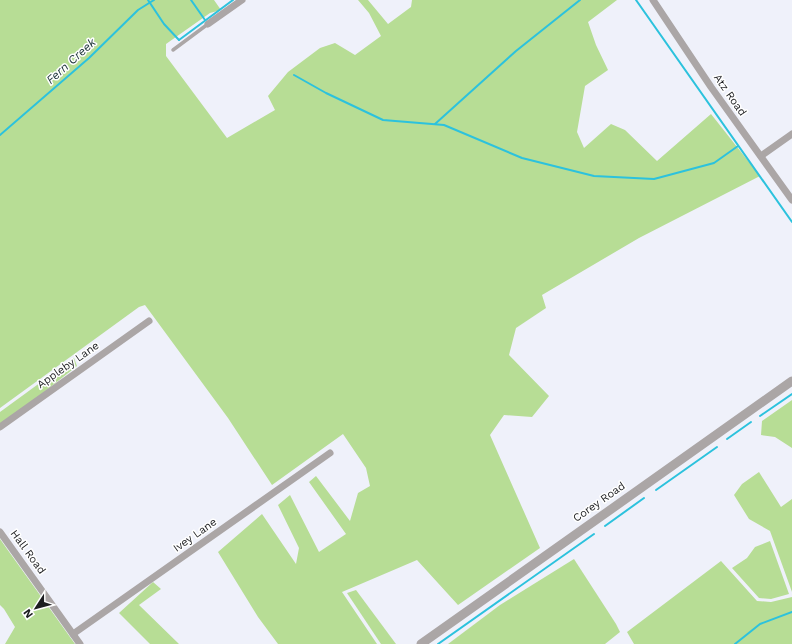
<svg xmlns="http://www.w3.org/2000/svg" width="792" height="644" font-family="'Work Sans',sans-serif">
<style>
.green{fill:#b7dd95}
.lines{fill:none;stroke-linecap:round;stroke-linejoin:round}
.stream{stroke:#2cc2dd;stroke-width:2}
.service{stroke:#aba6a6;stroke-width:3.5}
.minor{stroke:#aba6a6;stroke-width:7}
.tertiary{stroke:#aba6a6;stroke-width:9}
.labels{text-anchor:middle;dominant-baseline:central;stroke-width:3;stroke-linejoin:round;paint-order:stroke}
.street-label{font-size:11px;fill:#1c1d20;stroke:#fff}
.water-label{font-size:12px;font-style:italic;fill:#1e353a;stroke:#fff}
</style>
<rect width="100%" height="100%" fill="#eff1fa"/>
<g class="green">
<path d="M0,0H214L221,10L210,13L166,44V56L227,138L275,110L268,96L288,72L320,48L335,43L355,55L381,36L369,13L358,0H368L388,24L411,7L412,0H617L588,22L596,45L608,70L585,86L577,132L584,148L611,124L625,130L657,161L711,114L760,176L639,238L542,295L546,308L516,328L509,355L549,396L532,417L504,415L490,435L540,548L458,605L417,560L342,592L377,644H278L258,617L218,552L262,514L296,564L299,548L278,505L290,495L319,552L346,534L309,482L316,476L350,521L358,493L370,486L366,468L343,434L272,485L228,418L145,305L139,307L0,408Z"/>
<path d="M74,358L77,366L0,427V412Z"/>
<path d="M792,400V448L775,437L761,435L762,421Z"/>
<path d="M759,472L781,507L792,499V592L770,531L749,519L734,495L742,484Z"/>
<path d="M0,539L7,549L75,644H5L15,627L4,609L0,605Z"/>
<path d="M770,541L789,594L771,599L759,598L732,568L747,558L755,547Z"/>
<path d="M574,559L616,624L620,632L605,644H448L500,605Z"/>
<path d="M721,561L757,601L771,602L792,597V644H634L627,632Z"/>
<path d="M153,582L161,589L139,605L179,644H150L119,613Z"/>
<path d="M356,590L396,644H381L347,593Z"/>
</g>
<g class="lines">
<g class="stream">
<path d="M148,0L164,24L179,40"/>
<path d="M191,0L205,20"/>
<path d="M636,0L792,222"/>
<path d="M179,40L233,0"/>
<path d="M294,75L326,93L383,120L444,125L522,158L594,176L654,179L714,163L738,146"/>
<path d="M435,124L516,51L580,0"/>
<path d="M0,135L89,58L138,10L154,0"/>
<path d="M760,416L792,394"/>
<path d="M727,439L751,422"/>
<path d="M656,490L717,447"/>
<path d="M605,526L644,498"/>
<path d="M438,644L594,534"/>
<path d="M735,644L760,624L792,612"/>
</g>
<path class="service" d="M173,50L208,24"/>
<g class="minor">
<path d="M653,0L711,87L792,200"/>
<path d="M208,24L242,0"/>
<path d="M761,156L792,134"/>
<path d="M0,427L149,321"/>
<path d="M0,532L80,644"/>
<path d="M73,634L330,453"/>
</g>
<path class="tertiary" d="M421,644L792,381"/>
</g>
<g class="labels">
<g class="street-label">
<text transform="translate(730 95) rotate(55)">Atz Road</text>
<text transform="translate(68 365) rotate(-35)">Appleby Lane</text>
<text transform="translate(599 502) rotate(-35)">Corey Road</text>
<text transform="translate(195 535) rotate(-35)">Ivey Lane</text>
<text transform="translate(28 552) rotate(54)">Hall Road</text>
</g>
<g class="water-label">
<text transform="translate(71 61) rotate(-42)">Fern Creek</text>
</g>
</g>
<g transform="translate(36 608) rotate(234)" stroke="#ffffff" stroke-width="3" paint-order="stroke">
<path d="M0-3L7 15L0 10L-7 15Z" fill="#1c1d20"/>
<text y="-6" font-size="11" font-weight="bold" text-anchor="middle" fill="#1c1d20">N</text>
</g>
</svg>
